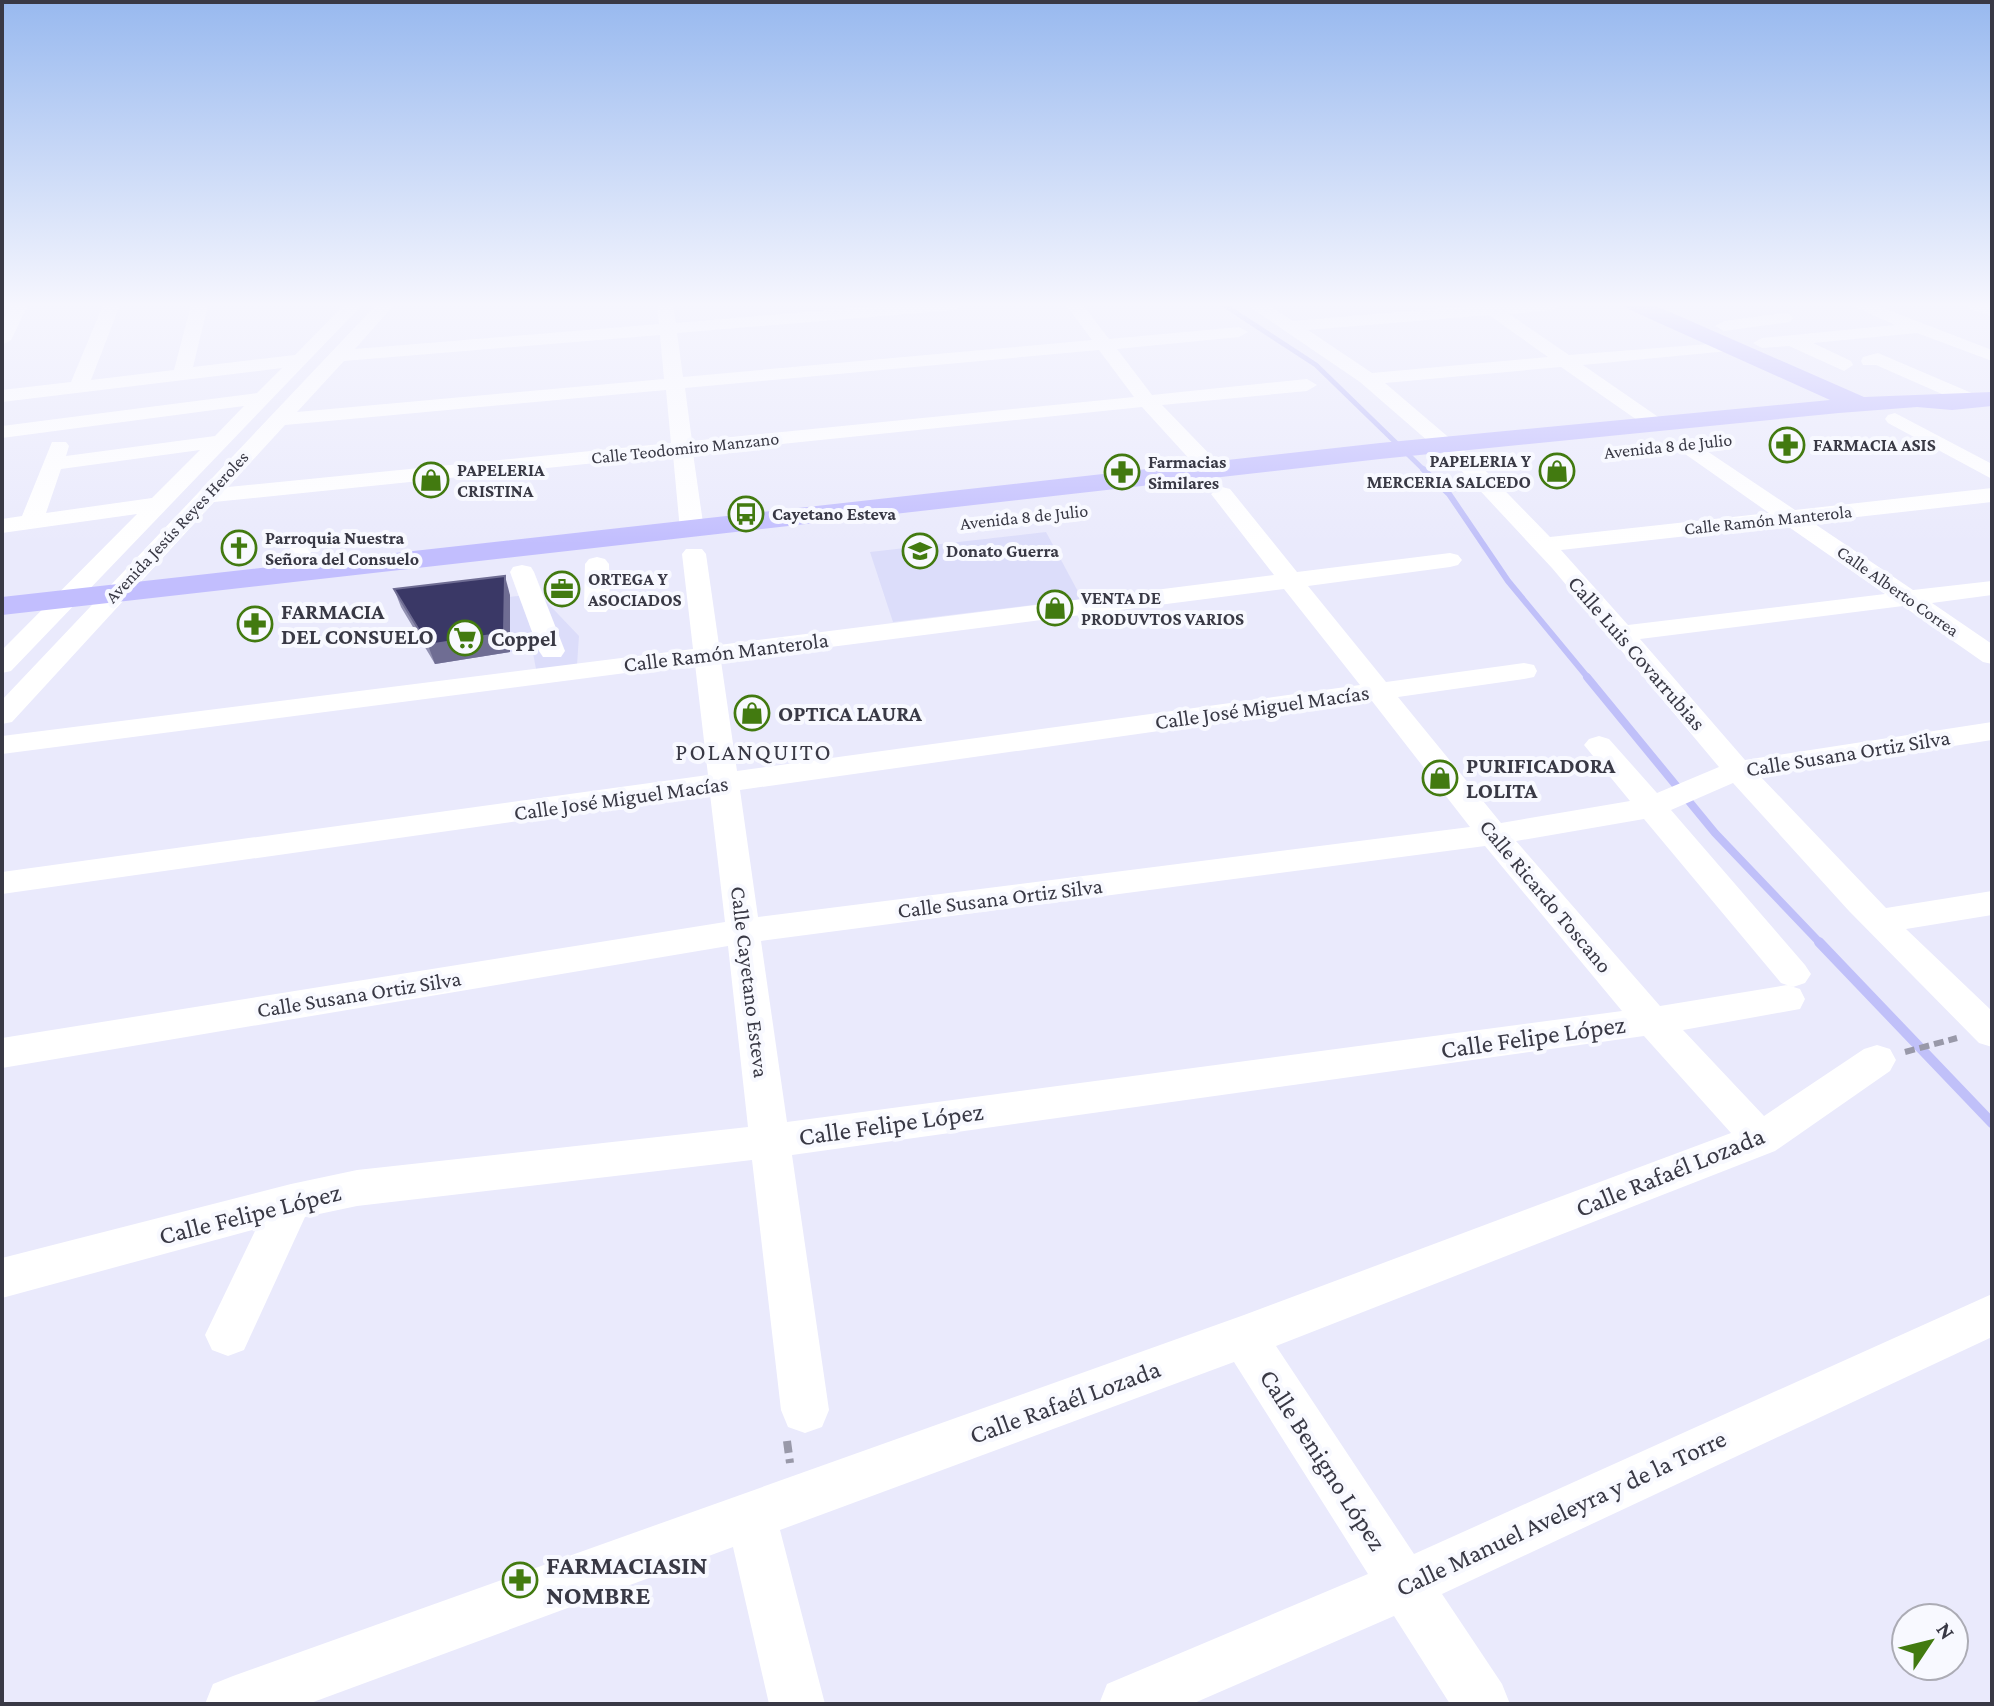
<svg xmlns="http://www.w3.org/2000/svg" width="1994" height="1706" font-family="'Crimson Pro',serif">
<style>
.built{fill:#dcddfa}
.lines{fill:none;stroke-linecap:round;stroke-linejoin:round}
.stream-far3{stroke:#c0c0f9;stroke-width:5}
.stream-far2{stroke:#c0c0f9;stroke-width:6}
.stream-far1{stroke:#c0c0f9;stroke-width:8}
.stream{stroke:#c0c0f9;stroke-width:10}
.path-far1{stroke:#9999a9;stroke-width:6;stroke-dasharray:10 5;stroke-linecap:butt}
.path{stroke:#9999a9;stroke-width:8;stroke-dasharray:12 6;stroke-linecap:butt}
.minor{fill:#fff;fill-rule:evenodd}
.major{fill:#c2befe;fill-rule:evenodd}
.wall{fill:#9291b1}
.shaded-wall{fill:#6f6d93}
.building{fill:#3a3866;stroke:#6f6d93;stroke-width:2}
.labels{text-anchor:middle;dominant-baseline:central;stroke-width:8;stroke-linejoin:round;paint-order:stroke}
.far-poi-label{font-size:18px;font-weight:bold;fill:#393945;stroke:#f8f9ff;text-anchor:start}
.far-street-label{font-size:18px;fill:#393945;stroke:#f8f9ff}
.poi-label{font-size:22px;font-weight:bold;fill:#393945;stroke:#f8f9ff;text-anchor:start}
.street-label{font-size:22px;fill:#393945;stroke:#f8f9ff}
.neighbourhood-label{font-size:24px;letter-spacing:2px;fill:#393945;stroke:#f8f9ff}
.near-street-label{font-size:26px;fill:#393945;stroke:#f8f9ff}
.near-poi-label{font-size:26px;font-weight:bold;fill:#393945;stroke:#f8f9ff;text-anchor:start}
</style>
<rect width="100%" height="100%" fill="#eaeafc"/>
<g class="built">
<path d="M1046,532L1082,599L893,622L870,552Z"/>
<path d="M539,594L579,636L577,665L536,669L533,653L510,652L435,664L401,607Z"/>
</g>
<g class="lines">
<path class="stream-far3" d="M1224,305L1316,365L1425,471"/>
<path class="stream-far2" d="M1423,469L1449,494L1508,581L1589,679"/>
<path class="stream-far1" d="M1587,677L1715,833L1821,944"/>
<path class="stream" d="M1819,942L1992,1123"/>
<path class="path-far1" d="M1905,1052L1957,1038"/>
<path class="path" d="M787,1441L790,1463"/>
<g class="minor">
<path d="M11,305H28L11,340L2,345V323Z"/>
<path d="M103,305H120L91,380L174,370L191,305H208L193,367L295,355L344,305H362L11,671L2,673V650L137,514L2,533V519L22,516L52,442H66L69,446L66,456L215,436L244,406L2,438V426L257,393L282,368L2,402V390L71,382ZM200,450L152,498L46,513L61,469Z"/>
<path d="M376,305H394L355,349L659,324L657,305H673L676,323L889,305H963L955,310L677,333L683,377L1092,340L1066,305H1083L1109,339L1239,327L1248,332L1239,337L1117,349L1152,395L1307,379L1317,385L1307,391L1162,405L1219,464L1222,469L1219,474H1203L1142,407L693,453L704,530L700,535H684L680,530L673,455L214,502L12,722L2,724V700ZM660,335L664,379L297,412L344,361ZM1099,350L1134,397L692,441L685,388ZM666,390L671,443L228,487L285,425Z"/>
<path d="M1247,305H1268L1293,321L1481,305H1561L1553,310L1509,314L1569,355L1734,342L1737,346L1734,350L1728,351L1583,365L1664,421L1667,425L1657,431L1650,429L1561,367L1385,383L1474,459L1550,537L1769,513L1678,449L1675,445L1685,439L1692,441L1795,510L1992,488V502L1812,522L1913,590L1992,581V595L1932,603L1992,644V664L1983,662L1903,606L1640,639L1745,760L1992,722V740L1760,776L1886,908L1992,891V915L1906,929L1992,1011V1047L1979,1043L1849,911L1733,783L1671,810L1805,965L1811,974L1805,983L1793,987L1781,983L1644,819L1516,841L1660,1006L1787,985L1800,989L1805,999L1800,1009L1683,1030L1764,1116L1864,1049L1877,1045L1890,1049L1896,1060L1890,1071L1775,1151L1276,1346L1414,1554L1992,1294V1337L1442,1594L1502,1684L1510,1704H1450L1394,1616L1192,1704H1099L1107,1684L1368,1574L1234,1362L780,1530L825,1704H769L733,1547L308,1704H205L213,1684L233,1676L1244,1315L1731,1133L1644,1036L792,1155L829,1410L822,1427L805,1433L788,1427L781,1410L752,1160L357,1206L305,1217L244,1350L228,1356L212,1350L205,1335L256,1229L2,1298V1258L291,1184L357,1170L748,1127L728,946L2,1068V1038L725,922L710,794L2,894V872L708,775L695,664L2,754V736L693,649L682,554L686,549H702L706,554L719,645L1274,575L1211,494L1222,487L1230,489L1297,572L1450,553L1458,555L1462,560L1458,565L1450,567L1308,586L1386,682L1524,663L1534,665L1537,671L1534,677L1524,679L1398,697L1501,823L1630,801L1584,745L1589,739L1599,736L1609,739L1657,793L1719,767L1552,568L1459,468L1360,382ZM1489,315L1548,357L1372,373L1308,330ZM1786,525L1885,594L1628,625L1561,550ZM1284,589L1360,685L737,771L721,661ZM1372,701L1470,827L758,917L740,790ZM1485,846L1622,1011L787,1122L761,941Z"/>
<path d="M1851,305H1875L1992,350V361L1917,333L1813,343L1851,361L1853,365L1844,371L1789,346L1762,348L1753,343L1762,338L1895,325Z"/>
<path d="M1967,305H1992V316L1969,309Z"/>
<path d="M1784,313L1790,314L1793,318L1790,322L1724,331L1715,326L1724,321Z"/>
<path d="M1878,353L1981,397L1984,401L1974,407L1967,405L1876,365H1863L1861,361L1863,357Z"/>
<path d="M1895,413L1992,464V479L1888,423L1885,419L1888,415Z"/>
<path d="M301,538L309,540L313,545L302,580H284L281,575L293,540Z"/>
<path d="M597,557L605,559L609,564L610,607L606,612H588L584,607L585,564L589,559Z"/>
<path d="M522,565L531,567L534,572L565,651L561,657H543L539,651L510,572L513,567Z"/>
</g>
<path class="major" d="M1625,305H1654L1864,397L1992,392V406L1952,410L1917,407L1839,413L1380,459L2,615V597L1380,443L1830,400L1628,309Z"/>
</g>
<path class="wall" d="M394,589L510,595V652L435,664L401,607Z"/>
<path class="shaded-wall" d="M505,576L510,595V652L435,664L428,645Z"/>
<path class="building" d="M505,576L504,633L428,645L394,589Z"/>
<linearGradient id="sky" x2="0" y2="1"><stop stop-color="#98b9ef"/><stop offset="0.56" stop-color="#f6f6fe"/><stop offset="1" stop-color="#f6f6fe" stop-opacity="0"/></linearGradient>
<rect width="1994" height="544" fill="url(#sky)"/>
<defs>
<g id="pharmacy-ring" transform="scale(1.8)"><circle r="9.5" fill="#f8f9ff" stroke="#427a10" stroke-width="1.5"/><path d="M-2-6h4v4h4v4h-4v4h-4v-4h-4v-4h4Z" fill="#427a10"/></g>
<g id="shop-ring" transform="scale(1.8)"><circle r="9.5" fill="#f8f9ff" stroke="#427a10" stroke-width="1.5"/><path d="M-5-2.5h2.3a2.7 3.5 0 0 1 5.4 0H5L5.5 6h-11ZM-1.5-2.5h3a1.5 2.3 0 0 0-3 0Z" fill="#427a10"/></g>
<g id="bus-ring" transform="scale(1.8)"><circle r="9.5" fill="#f8f9ff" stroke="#427a10" stroke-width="1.5"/><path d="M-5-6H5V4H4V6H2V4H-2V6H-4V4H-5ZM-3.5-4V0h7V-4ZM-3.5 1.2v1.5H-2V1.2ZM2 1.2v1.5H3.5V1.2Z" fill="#427a10"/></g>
<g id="church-ring" transform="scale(1.8)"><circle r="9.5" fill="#f8f9ff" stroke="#427a10" stroke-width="1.5"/><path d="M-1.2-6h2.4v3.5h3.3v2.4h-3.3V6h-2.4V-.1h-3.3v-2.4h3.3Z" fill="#427a10"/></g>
<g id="school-ring" transform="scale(1.8)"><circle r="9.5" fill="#f8f9ff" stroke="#427a10" stroke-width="1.5"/><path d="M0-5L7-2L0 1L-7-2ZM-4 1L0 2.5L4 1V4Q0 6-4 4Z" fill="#427a10"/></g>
<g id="office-ring" transform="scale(1.8)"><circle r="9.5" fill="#f8f9ff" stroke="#427a10" stroke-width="1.5"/><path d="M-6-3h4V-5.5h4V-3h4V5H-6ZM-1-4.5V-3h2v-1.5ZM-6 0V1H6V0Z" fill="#427a10"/></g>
<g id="supermarket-ring" transform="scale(1.8)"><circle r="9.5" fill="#f8f9ff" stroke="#427a10" stroke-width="1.5"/><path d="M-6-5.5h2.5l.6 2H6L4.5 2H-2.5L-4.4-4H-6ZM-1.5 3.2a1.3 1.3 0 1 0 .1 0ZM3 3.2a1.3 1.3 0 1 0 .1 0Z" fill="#427a10"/></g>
</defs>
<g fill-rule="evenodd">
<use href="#pharmacy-ring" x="1787" y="445"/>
<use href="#shop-ring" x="1557" y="471"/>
<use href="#pharmacy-ring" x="1122" y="472"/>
<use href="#shop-ring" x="431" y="480"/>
<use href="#bus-ring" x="746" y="514"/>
<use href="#church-ring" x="239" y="548"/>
<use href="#school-ring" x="920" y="551"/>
<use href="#office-ring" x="562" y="589"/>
<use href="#shop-ring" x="1055" y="608"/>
<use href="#pharmacy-ring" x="255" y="624"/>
<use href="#supermarket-ring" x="465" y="638"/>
<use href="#shop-ring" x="752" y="713"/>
<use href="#shop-ring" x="1440" y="778"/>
<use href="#pharmacy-ring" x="520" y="1580"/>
</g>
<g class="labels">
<g class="far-poi-label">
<text x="1813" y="445">FARMACIA ASIS</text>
<text x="1531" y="461" text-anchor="end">PAPELERIA Y<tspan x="1531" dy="21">MERCERIA SALCEDO</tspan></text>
<text x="1148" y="462">Farmacias<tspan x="1148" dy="21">Similares</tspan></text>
<text x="457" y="470">PAPELERIA<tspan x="457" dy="21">CRISTINA</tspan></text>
<text x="772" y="514">Cayetano Esteva</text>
<text x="265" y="538">Parroquia Nuestra<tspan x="265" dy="21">Señora del Consuelo</tspan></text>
<text x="946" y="551">Donato Guerra</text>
<text x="588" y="579">ORTEGA Y<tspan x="588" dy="21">ASOCIADOS</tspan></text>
<text x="1081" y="598">VENTA DE<tspan x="1081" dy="21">PRODUVTOS VARIOS</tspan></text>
</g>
<g class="far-street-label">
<text transform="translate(1668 446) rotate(-6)">Avenida 8 de Julio</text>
<text transform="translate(685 448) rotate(-6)">Calle Teodomiro Manzano</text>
<text transform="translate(1024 517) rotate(-6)">Avenida 8 de Julio</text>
<text transform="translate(1768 520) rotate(-6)">Calle Ramón Manterola</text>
<text transform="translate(177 527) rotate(-47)">Avenida Jesús Reyes Heroles</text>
<text transform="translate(1898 591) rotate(35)">Calle Alberto Correa</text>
</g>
<g class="poi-label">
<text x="281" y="611">FARMACIA<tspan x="281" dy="25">DEL CONSUELO</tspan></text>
<text x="491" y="638">Coppel</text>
<text x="778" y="713">OPTICA LAURA</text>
<text x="1466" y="765">PURIFICADORA<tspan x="1466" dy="25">LOLITA</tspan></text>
</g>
<g class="street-label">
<text transform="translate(726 652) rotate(-7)">Calle Ramón Manterola</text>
<text transform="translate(1637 653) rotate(49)">Calle Luis Covarrubias</text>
<text transform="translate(1262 707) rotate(-8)">Calle José Miguel Macías</text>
<text transform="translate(1848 753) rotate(-9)">Calle Susana Ortiz Silva</text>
<text transform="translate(621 798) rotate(-8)">Calle José Miguel Macías</text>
<text transform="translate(1546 896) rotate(50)">Calle Ricardo Toscano</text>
<text transform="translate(1000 898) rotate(-7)">Calle Susana Ortiz Silva</text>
<text transform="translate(750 982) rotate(83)">Calle Cayetano Esteva</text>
<text transform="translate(359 994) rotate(-9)">Calle Susana Ortiz Silva</text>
</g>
<g class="neighbourhood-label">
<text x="754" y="751">POLANQUITO</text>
</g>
<g class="near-street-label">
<text transform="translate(1533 1037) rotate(-8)">Calle Felipe López</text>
<text transform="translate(891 1124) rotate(-8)">Calle Felipe López</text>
<text transform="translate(1670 1172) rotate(-22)">Calle Rafaél Lozada</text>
<text transform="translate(250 1214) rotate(-14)">Calle Felipe López</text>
<text transform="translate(1065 1402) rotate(-20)">Calle Rafaél Lozada</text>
<text transform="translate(1323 1460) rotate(57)">Calle Benigno López</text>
<text transform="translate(1561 1513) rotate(-25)">Calle Manuel Aveleyra y de la Torre</text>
</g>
<g class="near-poi-label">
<text x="546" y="1565">FARMACIASIN<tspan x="546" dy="30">NOMBRE</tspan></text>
</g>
</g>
<rect width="1994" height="1706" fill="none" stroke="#393945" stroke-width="8"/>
<g transform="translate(1930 1642) rotate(55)"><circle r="38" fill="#f8f9ff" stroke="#acacb5" stroke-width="2"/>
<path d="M0-6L14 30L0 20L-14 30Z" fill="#427a10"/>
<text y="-12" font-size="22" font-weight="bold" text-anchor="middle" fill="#393945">N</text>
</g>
</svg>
